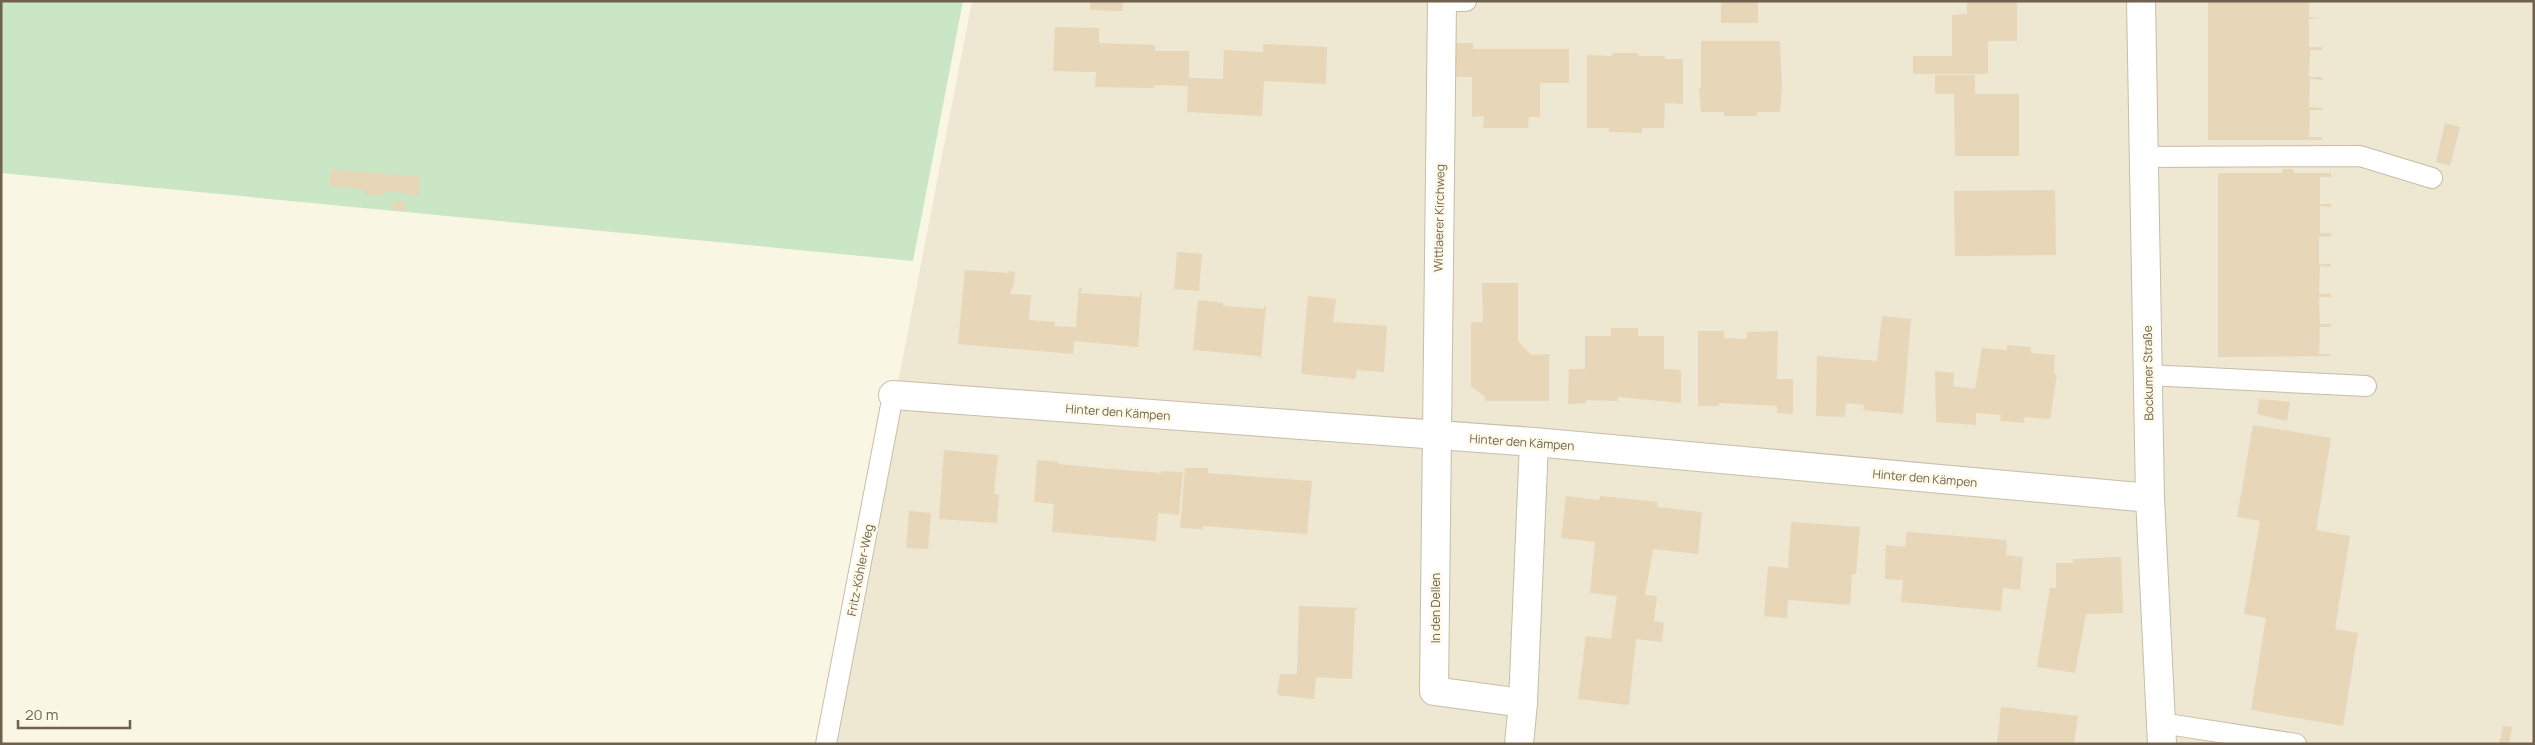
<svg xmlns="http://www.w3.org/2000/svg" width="2535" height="745" font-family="Manrope,sans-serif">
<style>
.residential{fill:#eee7d1}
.green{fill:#cae6c4}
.building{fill:#e8d6b9}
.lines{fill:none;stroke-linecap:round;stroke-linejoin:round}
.lane-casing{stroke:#c7bda9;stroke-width:22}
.street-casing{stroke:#c7bda9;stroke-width:30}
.lane{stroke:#fff;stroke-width:20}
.street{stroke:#fff;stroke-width:28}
.labels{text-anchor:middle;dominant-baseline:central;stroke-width:5;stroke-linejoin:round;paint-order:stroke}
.street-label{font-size:12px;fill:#70614c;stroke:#fdfaea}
</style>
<rect width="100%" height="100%" fill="#faf6e4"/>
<path class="residential" d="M972,1H2534V744H828Z"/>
<path class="green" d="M1,1H963L913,261L1,173Z"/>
<g class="building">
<path d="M1090,1H1123L1122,11L1090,10Z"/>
<rect x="1721" y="1" width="37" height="22"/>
<path d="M1967,1H2017V41H1988V74H1913V56H1952V15L1967,14Z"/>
<path d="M2208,1H2309V17L2322,18L2309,19V47H2322V50H2310L2309,77H2322L2323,80L2310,79L2309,107L2322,108V110H2310L2309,137H2322V140H2208Z"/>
<path d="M1055,27L1099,28V43L1155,45V51H1189V78L1223,79L1224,50L1263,52V44L1327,47L1326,84L1264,81L1262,116L1187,112L1188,86L1154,85V88L1095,87L1096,72L1053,71Z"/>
<path d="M1701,41H1780L1782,88L1780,112H1757V116H1724V112H1701L1699,88H1701Z"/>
<path d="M1456,43H1473V49H1569V83H1540V117H1529L1528,128H1483L1484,116L1472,117V77H1456Z"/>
<path d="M1613,53H1638L1639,56H1665V59H1683V104L1665,103L1664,128H1642V133L1609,132V128H1587V55L1612,56Z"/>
<path d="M1935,75H1975V94H2019V156H1955L1954,94H1935Z"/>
<path d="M2445,123L2460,127L2450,166L2436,162Z"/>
<path d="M331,169L420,177L418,195L385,191L382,196L365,194L363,189L330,186Z"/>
<path d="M2282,169H2293L2294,173H2331V177H2320V204H2331V207L2320,206V233H2331V236L2319,237V264H2331V267L2320,266L2319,294H2331V297H2319L2320,324H2331V327H2320L2319,354H2331V356L2218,357V173H2282Z"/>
<path d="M2055,190L2056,255L1955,256L1954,191Z"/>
<path d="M393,201L406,202L405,211L393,210Z"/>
<path d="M1177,252L1202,254L1199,291L1174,289Z"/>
<path d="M965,270L1008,273V271L1015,272L1013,289L1011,288L1010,294L1031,295L1029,320L1055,322L1054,326L1076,327L1079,288H1082L1081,293L1140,297V292H1142L1138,347L1074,341L1073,354L958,344Z"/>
<path d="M1482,283H1518V341L1531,355L1549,354V401H1486L1484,396L1471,386V322H1483Z"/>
<path d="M1308,296L1336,299L1333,322L1387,326L1384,372L1357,370L1355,379L1301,374Z"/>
<path d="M1198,300L1223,303V306L1264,309V306H1266L1261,359L1259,356L1195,350L1193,352Z"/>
<path d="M1882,316L1911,319L1903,414L1863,410L1864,405L1846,403L1845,417L1816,416L1817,356L1877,361Z"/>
<path d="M1611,328H1638V336H1664V369L1681,370V403L1618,397V401L1586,400V403L1568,404L1569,369H1585V336H1611Z"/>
<path d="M1698,331H1724V338L1747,339V332L1778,331L1777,379H1793V414L1777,413V406L1719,403V406H1698Z"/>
<path d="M2007,345L2031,347V353L2055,355L2054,374H2057L2050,419L2025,417L2024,423L2000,421L2001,415L1976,413V425L1936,422L1935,371L1954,373L1953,386L1975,389L1982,348L2007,350Z"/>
<path d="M2259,399L2290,402L2287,421L2257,414Z"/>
<path d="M2253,425L2331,438L2316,530L2350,536L2335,629L2358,633L2343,726L2251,710L2266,618L2244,614L2260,521L2237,517Z"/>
<path d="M944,450L998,455L994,494L999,495L997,523L939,519Z"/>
<path d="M1037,460L1058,462V464L1110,469L1162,473V471L1183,472L1179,515L1158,513L1156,541L1052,532L1054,504L1034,502Z"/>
<path d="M1185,468H1208V473L1312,481L1307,534L1203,526L1202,531L1201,529L1180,528Z"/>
<path d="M1566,496L1599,500L1600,496L1658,502L1657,507L1702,512L1698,554L1653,549L1645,595L1657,596L1654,621L1664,623L1662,642L1636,639L1629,705L1578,699L1586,636L1611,639L1617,596L1590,593L1595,542L1561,538Z"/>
<path d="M909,511L931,513L928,549L906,548Z"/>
<path d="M1791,522L1860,527L1856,574H1852L1850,605L1788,600L1787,618L1764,616L1768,566L1788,568Z"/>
<path d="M1907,532L2007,540L2006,555L2023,557L2020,590L2003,588L2001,611L1901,602L1903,580L1885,579L1886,545L1905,547Z"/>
<path d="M2121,557L2123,613L2086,614L2075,673L2037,667L2050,588H2056V563H2073V559Z"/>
<path d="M1299,606L1358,608L1355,610L1352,677L1354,679L1316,677L1314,699L1277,695L1280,674H1297Z"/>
<path d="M2001,707L2078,716L2074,744H1997Z"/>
<path d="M2503,726L2512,727L2509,744H2499Z"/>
</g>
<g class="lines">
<g class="lane-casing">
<g id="lane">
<path d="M1442,1H1466"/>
<path d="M2144,157L2360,156L2432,178"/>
<path d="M2148,375L2366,386"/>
<path d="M2161,723L2296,744"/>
<path d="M826,744L893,395"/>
</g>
</g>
<g class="street-casing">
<g id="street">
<path d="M1442,1L1434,691L1523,703"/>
<path d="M2141,1L2150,498L2162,744"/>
<path d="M893,395L1534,442L2150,498"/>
<path d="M1519,744L1523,703L1534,442"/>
</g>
</g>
<use href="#lane" class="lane"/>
<use href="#street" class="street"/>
</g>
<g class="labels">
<g class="street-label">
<text transform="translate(1439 218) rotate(-89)">Wittlaerer Kirchweg</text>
<text transform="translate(2148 373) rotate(-91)">Bockumer Straße</text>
<text transform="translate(1118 412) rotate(4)">Hinter den Kämpen</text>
<text transform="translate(1522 442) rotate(4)">Hinter den Kämpen</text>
<text transform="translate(1925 478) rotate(5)">Hinter den Kämpen</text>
<text transform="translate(860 570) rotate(-79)">Fritz-Köhler-Weg</text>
<text transform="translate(1435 608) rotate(-90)">In den Dellen</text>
</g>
</g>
<rect width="2535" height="745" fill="none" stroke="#70614c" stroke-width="5"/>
<path d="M18 720v8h112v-8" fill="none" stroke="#70614c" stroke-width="2.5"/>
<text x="25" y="720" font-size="15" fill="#70614c" stroke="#fdfaea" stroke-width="4" paint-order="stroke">20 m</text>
</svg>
